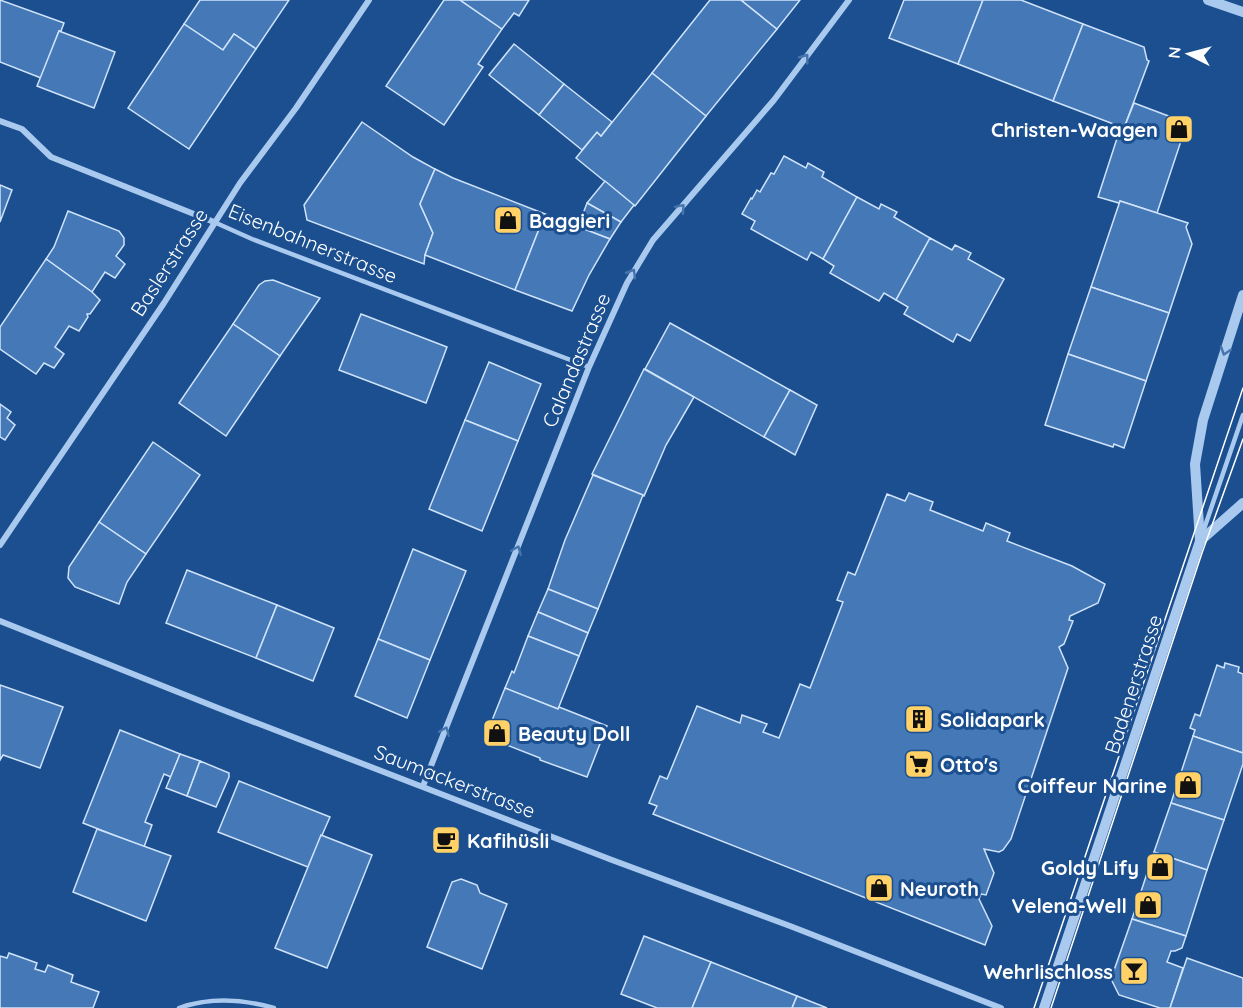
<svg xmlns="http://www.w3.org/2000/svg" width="1243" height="1008" font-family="Quicksand,sans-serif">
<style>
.building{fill:#4478b7;stroke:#cfe3fa;stroke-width:1.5}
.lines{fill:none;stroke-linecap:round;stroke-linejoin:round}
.service{stroke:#a9c9ee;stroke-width:4.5}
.minor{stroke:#a9c9ee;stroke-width:6}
.tertiary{stroke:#a9c9ee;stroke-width:10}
.tram{stroke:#fff;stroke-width:1.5}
.oneway{stroke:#4674ac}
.labels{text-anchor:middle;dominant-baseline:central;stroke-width:6;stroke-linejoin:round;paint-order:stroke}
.poi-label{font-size:20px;font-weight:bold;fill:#fff;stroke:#1b4f8f;text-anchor:start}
.street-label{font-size:20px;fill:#fff;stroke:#1b4f8f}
</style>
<rect width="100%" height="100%" fill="#1b4f8f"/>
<g class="building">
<path d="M0,0L64,23L61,31H59L41,78L0,62Z"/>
<path d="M200,0H289L256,49L234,34L223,50L184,24Z"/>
<path d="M444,0H460L502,29L478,64L483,67L444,125L386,86Z"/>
<path d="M460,0H529L519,16L514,13L502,29Z"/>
<path d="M710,0H741L777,29L706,116L652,73Z"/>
<path d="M741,0H800L777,29Z"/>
<path d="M904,0H983L958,64L889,38Z"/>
<path d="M983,0H1021L1083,24L1053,101L958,64Z"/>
<path d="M184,24L223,50L234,34L256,49L189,149L128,108Z"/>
<path d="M1083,24L1144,47L1147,60L1149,61L1124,128L1053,101Z"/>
<path d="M59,31L115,52L94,108L37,86Z"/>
<path d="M514,44L564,84L539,115L489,75Z"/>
<path d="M652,73L706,116L635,206L576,158L597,132L601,136Z"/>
<path d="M564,84L612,122L601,136L597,132L582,150L539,115Z"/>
<path d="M1134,103L1187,123L1157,213L1120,201L1119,203L1098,197L1121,126L1124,128Z"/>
<path d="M362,122L413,157L435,169L420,204L433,233L425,255L424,264L307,220L304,205Z"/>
<path d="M784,156L806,168L808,163L824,172L822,177L857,197L823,259L811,252L807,260L751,229L755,221L742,214L751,198L752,199L757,190L760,192L771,173L774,174Z"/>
<path d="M435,169L453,178L545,214L515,290L425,255L433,233L420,204Z"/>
<path d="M605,181L634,205L621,222L587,203Z"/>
<path d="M0,185L12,190L0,222Z"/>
<path d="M857,197L879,209L881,204L897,212L894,217L930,238L896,300L884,293L879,301L830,273L834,266L823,259Z"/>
<path d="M1120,201L1188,223L1186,227L1192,244L1169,313L1091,287Z"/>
<path d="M587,203L621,222L610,239L578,227Z"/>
<path d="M68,211L119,231L124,238V245L116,256L125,264L115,278L105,272L92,292L46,259L54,247Z"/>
<path d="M545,214L610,239L589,275L572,311L515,290Z"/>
<path d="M930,238L952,250L955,245L971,253L968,259L1004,279L970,341L957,334L953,342L904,314L908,307L896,300Z"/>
<path d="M46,259L92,292L100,300L90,314H87L88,317L79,331L69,326L55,347L64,354L54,368L44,363L36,374L0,349V327Z"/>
<path d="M273,280L320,298L280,356L233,324L259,285L265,281Z"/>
<path d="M1091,287L1169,313L1146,381L1068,354Z"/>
<path d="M361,314L447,347L426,403L339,370Z"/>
<path d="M670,323L790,390L764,437L645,369Z"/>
<path d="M233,324L280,356L226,436L179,403Z"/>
<path d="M1068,354L1146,381L1124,448L1114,444L1113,447L1045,425Z"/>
<path d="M489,362L541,384L518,441L465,420Z"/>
<path d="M644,369L694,397L666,445L644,496L592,474Z"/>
<path d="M790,390L817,405L795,455L764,437Z"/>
<path d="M0,404L11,412L7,418L15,425L5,440L0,437Z"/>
<path d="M465,420L518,441L482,531L429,509Z"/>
<path d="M153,442L200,475L146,554L99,522Z"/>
<path d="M593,475L643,495L598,609L548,589L565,540Z"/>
<path d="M909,493L933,502L930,510L983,531L986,523L1010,533L1007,541L1072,566L1105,584L1098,603L1070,616L1069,620L1073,621L1064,644L1059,647L1068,668L1011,839L1003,850L999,852L984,849L994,873L986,895L981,894L979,899L992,926L985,945L653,814L657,806L649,803L660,776L667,779L697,706L740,723L742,715L767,724L763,732L779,738L800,684L810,688L843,602L837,600L848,572L855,575L887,494L905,501Z"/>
<path d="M99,522L146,554L127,582L119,604L75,587L68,578L69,567Z"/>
<path d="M413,549L466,571L430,660L378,639Z"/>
<path d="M187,570L277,605L256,658L166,623Z"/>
<path d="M548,589L598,609L588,633L538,612Z"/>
<path d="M277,605L334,628L313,681L256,658Z"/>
<path d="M538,612L588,633L579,656L528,636Z"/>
<path d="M528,636L579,656L558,709L505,688L512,671L514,673Z"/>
<path d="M378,639L430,660L407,718L355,696Z"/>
<path d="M1225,663L1239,667L1238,672L1243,674V753L1193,736L1195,730L1190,728L1195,714L1200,716L1217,665L1224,668Z"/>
<path d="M0,685L63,707L40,768L3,755L0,760Z"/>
<path d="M505,688L558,709L559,707L607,726L587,777L540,760V758L494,740L489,728Z"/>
<path d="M120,730L180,754L171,777L164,774L145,822L152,825L144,847L83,823Z"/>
<path d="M1193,736L1243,753V764L1224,820L1171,803Z"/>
<path d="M180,754L200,761L187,796L166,788Z"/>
<path d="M200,761L229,773V777L216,807L187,796Z"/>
<path d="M239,781L330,817L308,867L218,832Z"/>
<path d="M1171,803L1224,820L1207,870L1154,852Z"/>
<path d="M97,829L171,856L146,921L73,892Z"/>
<path d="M321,835L372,855L327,968L275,948Z"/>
<path d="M1154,852L1207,870L1186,936L1132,919Z"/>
<path d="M461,879L477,885L480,893L507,904L482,969L427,947L452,882Z"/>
<path d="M1132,919L1186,936L1182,948L1175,951H1171L1167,962L1183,968L1170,1008H1160L1119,995L1111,979Z"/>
<path d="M644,936L711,962L692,1008H657L621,994Z"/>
<path d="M9,953L37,963L35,969L45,972L48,965L73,975L71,982L99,992L93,1008H0V956L7,958Z"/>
<path d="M1187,958L1243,978V1008H1170Z"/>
<path d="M711,962L797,996L792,1008H692Z"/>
<path d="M797,996L827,1008H792Z"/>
</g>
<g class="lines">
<g class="service">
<path d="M214,222L252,239L589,367"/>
<path d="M1203,532L1243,415"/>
<path d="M179,1008C210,997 242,999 274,1008"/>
</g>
<g class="minor">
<path d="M0,121L22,129L51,157L214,222"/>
<path d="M0,545L164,303L240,183L296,108L369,0"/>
<path d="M0,621L218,708L612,860L790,926L1001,1008"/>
<path d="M423,786L589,367L627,283L653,240L774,100L849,0"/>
</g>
<g class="tertiary">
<path d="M1208,0L1243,12"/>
<path d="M1200,541L1243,503"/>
<path d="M1044,1008L1200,541L1195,464L1203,420L1243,295"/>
</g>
<g class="tram">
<path d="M1034,1008L1243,388"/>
<path d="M1051,1008L1202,553L1243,439"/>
</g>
</g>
<defs><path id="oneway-chevron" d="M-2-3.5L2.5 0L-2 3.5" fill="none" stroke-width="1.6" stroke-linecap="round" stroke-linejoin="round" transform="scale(1.5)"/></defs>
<g class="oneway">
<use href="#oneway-chevron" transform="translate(805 58) rotate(-53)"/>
<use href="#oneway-chevron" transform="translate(681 208) rotate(-49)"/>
<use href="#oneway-chevron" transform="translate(632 273) rotate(-59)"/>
<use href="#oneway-chevron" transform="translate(1225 351) rotate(108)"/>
<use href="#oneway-chevron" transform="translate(517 550) rotate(-68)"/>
<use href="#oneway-chevron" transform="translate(445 731) rotate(-68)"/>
</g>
<defs>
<g id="shop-square" transform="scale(1.5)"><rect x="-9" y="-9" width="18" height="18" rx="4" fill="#ffd166" stroke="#1b4f8f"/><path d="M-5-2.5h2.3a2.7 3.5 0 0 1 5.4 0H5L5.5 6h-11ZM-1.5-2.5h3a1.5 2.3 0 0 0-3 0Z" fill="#111"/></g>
<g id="building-square" transform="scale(1.5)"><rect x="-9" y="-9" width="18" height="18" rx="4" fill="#ffd166" stroke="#1b4f8f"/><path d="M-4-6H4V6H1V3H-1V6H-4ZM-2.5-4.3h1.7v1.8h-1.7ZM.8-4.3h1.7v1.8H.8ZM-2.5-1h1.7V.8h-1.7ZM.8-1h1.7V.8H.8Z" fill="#111"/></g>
<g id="supermarket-square" transform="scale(1.5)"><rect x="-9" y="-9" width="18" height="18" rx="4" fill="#ffd166" stroke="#1b4f8f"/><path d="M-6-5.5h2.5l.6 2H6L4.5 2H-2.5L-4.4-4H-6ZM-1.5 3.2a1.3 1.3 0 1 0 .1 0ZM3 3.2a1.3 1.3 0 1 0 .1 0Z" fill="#111"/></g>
<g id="cafe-square" transform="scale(1.5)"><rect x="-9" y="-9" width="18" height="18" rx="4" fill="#ffd166" stroke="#1b4f8f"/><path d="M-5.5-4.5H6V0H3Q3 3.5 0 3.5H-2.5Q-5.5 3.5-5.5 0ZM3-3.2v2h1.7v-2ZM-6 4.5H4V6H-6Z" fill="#111"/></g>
<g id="bar-square" transform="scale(1.5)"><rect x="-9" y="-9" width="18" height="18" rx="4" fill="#ffd166" stroke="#1b4f8f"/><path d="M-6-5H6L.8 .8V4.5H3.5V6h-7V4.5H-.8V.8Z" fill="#111"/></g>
</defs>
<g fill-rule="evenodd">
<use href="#shop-square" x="1179" y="129"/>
<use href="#shop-square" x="508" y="220"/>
<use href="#building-square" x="919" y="719"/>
<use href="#shop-square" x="497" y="733"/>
<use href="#supermarket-square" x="919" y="764"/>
<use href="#shop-square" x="1188" y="785"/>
<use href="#cafe-square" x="446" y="840"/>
<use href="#shop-square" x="1160" y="867"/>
<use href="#shop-square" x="879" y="888"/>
<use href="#shop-square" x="1148" y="905"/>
<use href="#bar-square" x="1134" y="971"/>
</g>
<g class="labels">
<g class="poi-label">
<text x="1158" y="129" text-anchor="end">Christen-Waagen</text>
<text x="529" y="220">Baggieri</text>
<text x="940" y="719">Solidapark</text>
<text x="518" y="733">Beauty Doll</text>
<text x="940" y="764">Otto's</text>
<text x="1167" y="785" text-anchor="end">Coiffeur Narine</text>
<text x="467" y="840">Kafihüsli</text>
<text x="1139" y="867" text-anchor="end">Goldy Lify</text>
<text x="900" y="888">Neuroth</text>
<text x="1127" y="905" text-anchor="end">Velena-Well</text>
<text x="1113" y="971" text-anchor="end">Wehrlischloss</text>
</g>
<g class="street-label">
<text transform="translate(313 243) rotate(22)">Eisenbahnerstrasse</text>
<text transform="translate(169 262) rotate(-57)">Baslerstrasse</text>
<text transform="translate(576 360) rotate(-67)">Calandastrasse</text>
<text transform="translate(1133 684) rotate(-72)">Badenerstrasse</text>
<text transform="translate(455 781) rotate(21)">Saumackerstrasse</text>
</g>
</g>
<g transform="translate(1189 54) rotate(276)" stroke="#1b4f8f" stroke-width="4.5" paint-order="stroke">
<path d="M0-4.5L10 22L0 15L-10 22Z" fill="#ffffff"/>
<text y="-9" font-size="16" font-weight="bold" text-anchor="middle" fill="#ffffff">N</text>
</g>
</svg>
